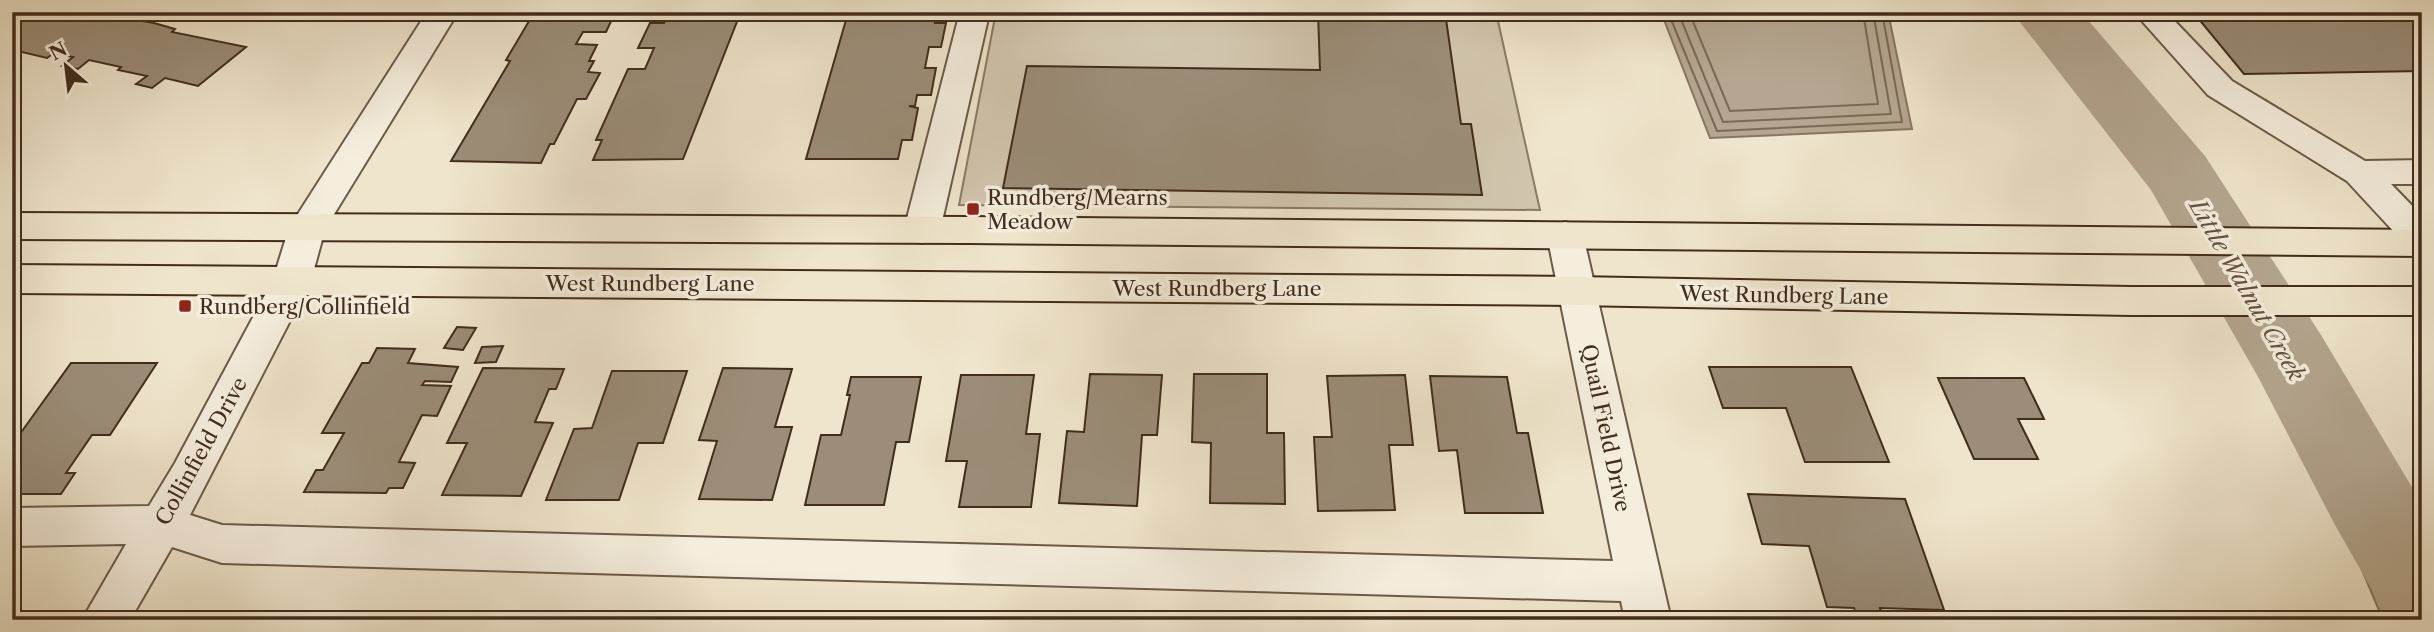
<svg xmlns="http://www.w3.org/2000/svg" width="2434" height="632" font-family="'Libre Caslon Text',serif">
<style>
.green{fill:#d1c6ae;stroke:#897a65;stroke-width:2}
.water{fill:#b4a690;stroke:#867662;stroke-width:2}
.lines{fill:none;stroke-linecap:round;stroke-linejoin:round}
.shore{stroke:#7a6a56;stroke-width:2}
.river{fill:#b4a690;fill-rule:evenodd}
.building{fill:#9b8d78;stroke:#412d1c;stroke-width:2}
.minor-casing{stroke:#6c5b48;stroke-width:4}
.major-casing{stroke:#412d1c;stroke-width:4}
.minor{fill:#f5eede;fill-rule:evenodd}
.major{fill:#efe5cc;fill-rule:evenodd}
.poi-dot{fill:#8f2418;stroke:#f5eede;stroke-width:2.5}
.labels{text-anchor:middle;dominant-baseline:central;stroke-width:7;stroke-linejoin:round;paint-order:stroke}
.poi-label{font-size:21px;fill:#412d1c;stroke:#f5eede;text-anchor:start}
.street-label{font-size:21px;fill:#412d1c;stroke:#f5eede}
.water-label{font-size:23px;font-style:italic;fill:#64513f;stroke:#f5eede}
</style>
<rect width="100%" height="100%" fill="#efe5cc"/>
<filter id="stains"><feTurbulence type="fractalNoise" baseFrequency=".00286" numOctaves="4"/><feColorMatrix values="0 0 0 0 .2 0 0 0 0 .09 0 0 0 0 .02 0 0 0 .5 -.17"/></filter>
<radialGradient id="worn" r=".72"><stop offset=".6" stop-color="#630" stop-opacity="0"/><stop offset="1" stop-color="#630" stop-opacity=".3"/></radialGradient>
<path class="green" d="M996,12H1496L1540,210L959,205Z"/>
<g class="water">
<path d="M1661,12H1888L1912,129L1710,138Z"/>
<path d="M2269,347L2301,348L2422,547V620H2383Z"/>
</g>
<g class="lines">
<g class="shore">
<path d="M1668,12L1717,131L1902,122L1882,12"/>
<path d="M1678,12L1723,122L1891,114L1873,12"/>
<path d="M1689,12L1730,111L1878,104L1863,12"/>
<path d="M2389,620L2282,360L2283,355L2298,357L2413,546L2422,549"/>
<path d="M2398,620L2312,410L2314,406L2318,407L2406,550L2412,556L2422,558"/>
<path d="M2408,620L2407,608L2377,533H2383C2394,551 2400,565 2422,569"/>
</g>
<path class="river" d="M2012,12H2081L2205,156L2321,335L2422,504V620L2388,618L2335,525L2257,375L2151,190Z"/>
</g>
<g class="building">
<path d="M12,12H69L96,18L101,14L154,23L175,29L172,32L246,47L198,86L165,78L152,88L136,84L147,76L118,70L121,67L89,60L78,69L62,66L73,57L54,53L47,58L22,52L12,59Z"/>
<path d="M192,12H243L232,21Z"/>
<path d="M938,12L935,23H946L941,47H929L925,68H936L931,95H917L915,106H909L918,108L912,140H902L898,159H806L848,13Z"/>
<path d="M1318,12H1445L1461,124H1471L1482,195L1003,188L1027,66L1320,70Z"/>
<path d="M2193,12H2422V71L2244,74Z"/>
<path d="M668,14H740L683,159L593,160L602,140H596L628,69H645L654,48H638L650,23H664Z"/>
<path d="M532,16L613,17L606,32H583L576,44L597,45L589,61H594L588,72L600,73L586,99H577L554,144H550L541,163L451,161L510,61L506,60Z"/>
<path d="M457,327L476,328L463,350L444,348Z"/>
<path d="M503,346L496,362L475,363L482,347Z"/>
<path d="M377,348L415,349L408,363L458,367L451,382L425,381L422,385L451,386L437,416L422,415L399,462L415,463L403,488H389L386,493L304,492L316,470H323L344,433H322L362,363H369Z"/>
<path d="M71,363H157L110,435H92L66,473H75L61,494H12V445Z"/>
<path d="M1709,367H1851L1889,462H1805L1786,408H1723Z"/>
<path d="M483,368L564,369L556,389H549L535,422L553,423L521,496L442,495L467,443H447Z"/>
<path d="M723,368L792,369L775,427H792L772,500L699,499L717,441L699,440Z"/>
<path d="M612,371H687L663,443H638L619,500H546L574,429L592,428Z"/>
<path d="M1090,374L1162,375L1157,435H1142L1137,506L1059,503L1067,431L1084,432Z"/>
<path d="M1194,374H1267V433H1284L1285,504L1210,503L1211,443L1192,442Z"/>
<path d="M961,375H1034L1026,434H1040L1031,507H959L967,461H946Z"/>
<path d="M1405,375L1413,445H1389L1395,510L1318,511L1314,437H1332L1327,376Z"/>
<path d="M1430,376L1507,377L1517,433H1528L1543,513H1465L1457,450L1439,451Z"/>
<path d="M851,377H921L909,442H896L884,505H805L821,435H841L850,395H847Z"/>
<path d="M1938,378H2024L2044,419H2018L2038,459H1974Z"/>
<path d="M1748,494L1905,499L1944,610L1880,608L1884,620H1858L1854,608L1827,607L1809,546L1762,544Z"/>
</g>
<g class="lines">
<g class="minor-casing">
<g id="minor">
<path d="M427,12H458L325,229L311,280L190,515L222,525L1613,561L1547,235L1552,226L1565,222L1578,226L1583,235L1671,620H1625L1621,601L222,563L172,547L130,620H82L126,544L12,546V508L149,506L175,463L273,280L289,228Z"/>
<path d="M960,12L989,14L940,230L935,239L922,243L909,239L904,230Z"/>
<path d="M2134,12H2166L2232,81L2365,161L2422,160V184H2391L2422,216V252L2409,248L2347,181L2208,95Z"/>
</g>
</g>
<g class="major-casing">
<g id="major">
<path d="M12,213L969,217L2422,230V256L969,243L12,239Z"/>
<path d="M12,265L1576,277L2131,287H2422V315H2131L1576,305L12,293Z"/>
</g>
</g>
<use href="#minor" class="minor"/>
<use href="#major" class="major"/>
</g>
<g class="poi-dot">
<rect x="966" y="202" width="14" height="14" rx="3.5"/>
<rect x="178" y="299" width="14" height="14" rx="3.5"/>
</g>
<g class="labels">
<g class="poi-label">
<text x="987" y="197">Rundberg/Mearns<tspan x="987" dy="24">Meadow</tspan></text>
<text x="199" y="306">Rundberg/Collinfield</text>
</g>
<g class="street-label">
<text x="650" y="283">West Rundberg Lane</text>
<text x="1217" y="288">West Rundberg Lane</text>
<text transform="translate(1784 295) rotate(1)">West Rundberg Lane</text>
<text transform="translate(1606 428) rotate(78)">Quail Field Drive</text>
<text transform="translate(201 451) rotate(-61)">Collinfield Drive</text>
</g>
<g class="water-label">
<text transform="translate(2247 290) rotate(60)">Little Walnut Creek</text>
</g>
</g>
<rect width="2434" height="632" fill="none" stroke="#efe5cc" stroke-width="42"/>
<rect x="14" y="14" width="2406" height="604" fill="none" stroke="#412d1c" stroke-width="3.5"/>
<rect x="21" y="21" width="2392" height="590" fill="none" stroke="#412d1c" stroke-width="2"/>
<g transform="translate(66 66) rotate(332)" stroke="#f5eede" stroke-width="5" paint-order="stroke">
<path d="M0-5L12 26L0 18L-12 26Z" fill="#412d1c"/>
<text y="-10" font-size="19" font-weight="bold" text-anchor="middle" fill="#412d1c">N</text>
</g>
<rect width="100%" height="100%" filter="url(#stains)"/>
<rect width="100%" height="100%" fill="url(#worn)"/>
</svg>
